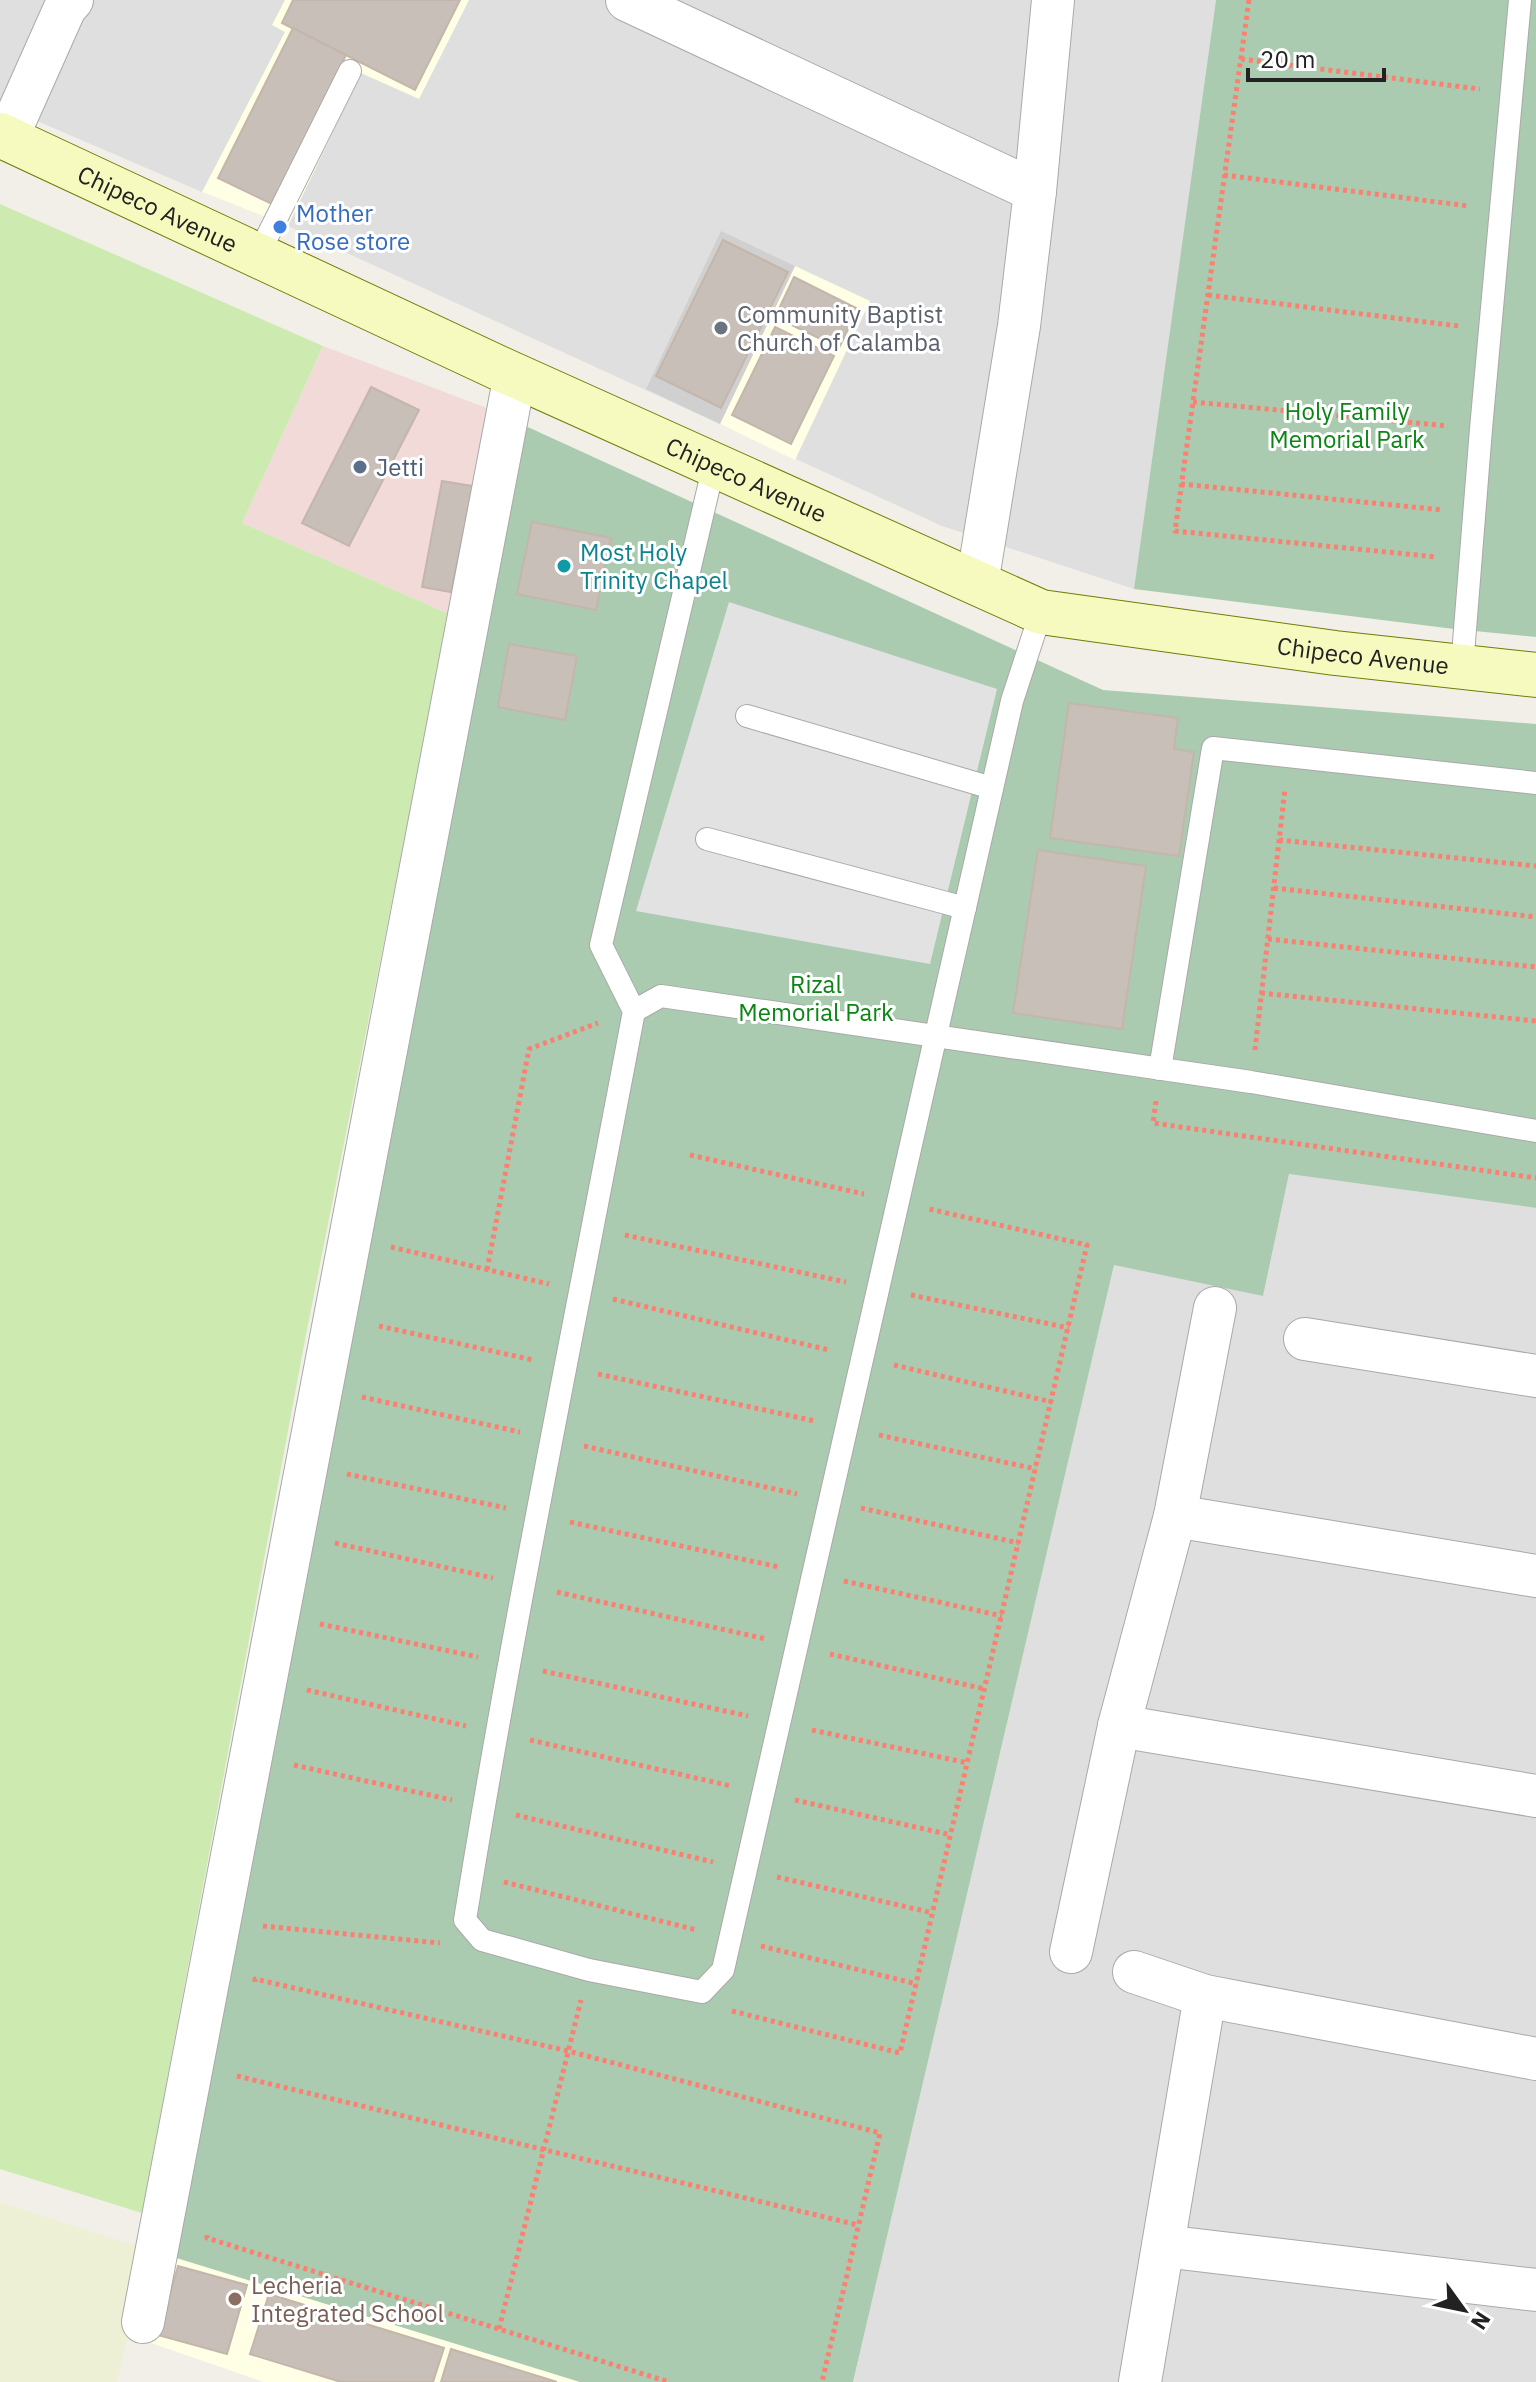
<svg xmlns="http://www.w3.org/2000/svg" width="1536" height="2382" font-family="'IBM Plex Sans',sans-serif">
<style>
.residential{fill:#e0dfdf}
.commercial{fill:#f2dad9}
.education{fill:#ffffe5}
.religious{fill:#d0d0d0}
.farmland{fill:#eef0d5}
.grass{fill:#cdebb0}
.cemetery{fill:#aacbaf}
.parking{fill:#e2e2e2}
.building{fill:#c7bfb8;stroke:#c4b6ab;stroke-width:2}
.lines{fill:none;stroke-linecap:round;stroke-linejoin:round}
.lane-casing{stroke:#a9a9a9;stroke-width:24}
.street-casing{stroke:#a9a9a9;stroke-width:44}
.secondary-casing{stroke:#707d05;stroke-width:46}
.path{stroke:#fa8072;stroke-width:5;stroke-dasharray:4 4;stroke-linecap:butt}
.lane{stroke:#fff;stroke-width:22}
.street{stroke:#fff;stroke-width:42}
.secondary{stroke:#f7fabf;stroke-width:44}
.shop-dot{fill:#3f7fe0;stroke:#fff;stroke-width:3}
.worship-dot{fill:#6b7280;stroke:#fff;stroke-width:3}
.service-dot{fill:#5c6f8a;stroke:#fff;stroke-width:3}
.culture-dot{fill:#0f9aa8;stroke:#fff;stroke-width:3}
.education-dot{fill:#8d6e63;stroke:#fff;stroke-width:3}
.labels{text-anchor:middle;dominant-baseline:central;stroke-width:6;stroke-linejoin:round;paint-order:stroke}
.street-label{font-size:24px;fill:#222;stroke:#fff}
.shop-label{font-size:24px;fill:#366cbe;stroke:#fff;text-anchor:start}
.worship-label{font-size:24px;fill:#5b616d;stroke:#fff;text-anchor:start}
.park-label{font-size:24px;fill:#0c8416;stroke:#fff}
.service-label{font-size:24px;fill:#4e5e75;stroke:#fff;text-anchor:start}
.culture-label{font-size:24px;fill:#0d838f;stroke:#fff;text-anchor:start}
.education-label{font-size:24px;fill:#785e54;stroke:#fff;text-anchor:start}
</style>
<rect width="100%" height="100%" fill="#f2efe9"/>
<g class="residential">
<path d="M0,0H1216L1134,589L942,526L288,226L202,192L0,105Z"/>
<path d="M1289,1174L1536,1208V2382H853L1114,1264L1263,1296Z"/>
</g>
<path class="commercial" d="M323,346L492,410L449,614L242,523Z"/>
<g class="education">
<path d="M285,0H469L419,99L361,73L288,226L202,192L285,32L272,25Z"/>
<path d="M795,266L870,301L795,460L720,424Z"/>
<path d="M170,2256L580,2382H264L148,2342Z"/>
</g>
<path class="religious" d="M721,231L795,266L720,424L646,389Z"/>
<path class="farmland" d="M0,2202L143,2248L127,2340L117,2382H0Z"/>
<path class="grass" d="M0,204L323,346L242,523L449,614L305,1340L142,2213L0,2169Z"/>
<g class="cemetery">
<path d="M1216,0H1536V637L1454,629L1134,589Z"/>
<path d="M519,423L1103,690L1536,724V1208L1289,1174L1263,1296L1114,1265L853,2382H580L170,2256Z"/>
</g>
<path class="parking" d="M729,602L997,689L930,964L636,911Z"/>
<g class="building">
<path d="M293,0H460L415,90L282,23Z"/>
<path d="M293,28L346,55L272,204L218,178Z"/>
<path d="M723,240L788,272L721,408L656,376Z"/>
<path d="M794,277L858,309L839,348L775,317Z"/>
<path d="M775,327L834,356L791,444L732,415Z"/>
<path d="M371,387L419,410L349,546L302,523Z"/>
<path d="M442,481L473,486L451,592L422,587Z"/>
<path d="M532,522L611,538L596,610L517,594Z"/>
<path d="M509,644L577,656L565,720L498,707Z"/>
<path d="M1069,703L1178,718L1174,749L1194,752L1179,856L1050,838Z"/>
<path d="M1038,850L1146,866L1122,1029L1013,1013Z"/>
<path d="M178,2266L247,2285L227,2354L158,2335Z"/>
<path d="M269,2294L444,2348L433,2382H341L250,2354Z"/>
<path d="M451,2349L557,2382H441Z"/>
</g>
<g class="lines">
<g class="lane-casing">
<g id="lane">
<path d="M258,255L350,71"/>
<path d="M714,465L601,945L634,1011C577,1314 514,1616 465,1920L482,1940L589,1970L702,1992L723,1970L1012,701L1041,612"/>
<path d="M1462,667L1481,429L1520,0"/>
<path d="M747,716L992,788"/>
<path d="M707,839L965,908"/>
<path d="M634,1011L661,996L1251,1082L1536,1131"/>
<path d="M1160,1069L1213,748L1536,783"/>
</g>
</g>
<g class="street-casing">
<g id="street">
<path d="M627,0L1035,191"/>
<path d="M7,138L65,8L72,0"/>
<path d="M977,584L1019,326L1035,191L1053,0"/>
<path d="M1305,1339L1536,1376"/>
<path d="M1175,1516L1536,1576"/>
<path d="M1119,1726L1536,1796"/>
<path d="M1071,1952L1119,1726L1175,1516L1215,1308"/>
<path d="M1134,1972L1205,1996L1536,2059"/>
<path d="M1163,2246L1536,2290"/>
<path d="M143,2322L515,375"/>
<path d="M1140,2382L1205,1996"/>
</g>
</g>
<g class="secondary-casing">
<g id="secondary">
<path id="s1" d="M0,135L503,370L1041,612L1335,653L1536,675"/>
</g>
</g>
<g class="path">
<path d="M1249,0L1175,531L1437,557"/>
<path d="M1241,59L1480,89"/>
<path d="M1224,175L1469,206"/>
<path d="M1208,295L1459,326"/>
<path d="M1193,402L1448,426"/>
<path d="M1181,484L1443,510"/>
<path d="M1279,840L1536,866"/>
<path d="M1274,888L1536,917"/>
<path d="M1268,939L1536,967"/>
<path d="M1261,993L1536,1021"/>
<path d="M1255,1050L1285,789"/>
<path d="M1156,1101L1153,1123L1536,1178"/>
<path d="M690,1155L864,1194"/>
<path d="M625,1235L846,1282"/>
<path d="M391,1247L549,1284"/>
<path d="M487,1270L529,1049L598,1023"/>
<path d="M911,1295L1069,1328"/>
<path d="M613,1299L829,1350"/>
<path d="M379,1326L533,1360"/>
<path d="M894,1365L1052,1402"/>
<path d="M598,1374L815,1421"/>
<path d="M362,1397L520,1432"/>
<path d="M879,1435L1036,1469"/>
<path d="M584,1446L797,1494"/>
<path d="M347,1474L506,1508"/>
<path d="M861,1508L1019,1543"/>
<path d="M570,1522L779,1567"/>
<path d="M335,1543L493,1578"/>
<path d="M844,1581L1002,1616"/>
<path d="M557,1592L766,1639"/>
<path d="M320,1624L478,1657"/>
<path d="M830,1654L985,1689"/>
<path d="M543,1671L748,1716"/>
<path d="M307,1690L466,1726"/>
<path d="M812,1730L968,1763"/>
<path d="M530,1740L731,1786"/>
<path d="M294,1765L452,1800"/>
<path d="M795,1800L951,1835"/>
<path d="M516,1815L713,1862"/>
<path d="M777,1877L933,1913"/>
<path d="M504,1882L697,1930"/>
<path d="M263,1926L440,1943"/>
<path d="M761,1946L917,1984"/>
<path d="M255,1982V1979L568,2051L880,2133L822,2382"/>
<path d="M732,2011L900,2053L1087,1245L929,1209"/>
<path d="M237,2076L858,2225"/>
<path d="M207,2235V2238L669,2382"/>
<path d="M499,2329L581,2000"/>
</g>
<use href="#lane" class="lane"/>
<use href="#street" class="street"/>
<use href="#secondary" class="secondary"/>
</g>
<circle class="shop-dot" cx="280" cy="227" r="8"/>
<circle class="worship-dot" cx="721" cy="328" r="8"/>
<circle class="service-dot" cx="360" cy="467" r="8"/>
<circle class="culture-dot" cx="564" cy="566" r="8"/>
<circle class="education-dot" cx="235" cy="2299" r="8"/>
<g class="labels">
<g class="street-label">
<text stroke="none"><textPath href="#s1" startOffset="174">Chipeco Avenue</textPath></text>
<text stroke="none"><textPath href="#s1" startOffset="822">Chipeco Avenue</textPath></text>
<text stroke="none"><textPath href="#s1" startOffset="1470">Chipeco Avenue</textPath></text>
</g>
<g class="shop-label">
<text x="296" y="213">Mother<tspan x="296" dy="28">Rose store</tspan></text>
</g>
<g class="worship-label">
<text x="737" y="314">Community Baptist<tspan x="737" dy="28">Church of Calamba</tspan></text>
</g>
<g class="park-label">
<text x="1347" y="411">Holy Family<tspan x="1347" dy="28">Memorial Park</tspan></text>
<text x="816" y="984">Rizal<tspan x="816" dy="28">Memorial Park</tspan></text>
</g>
<g class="service-label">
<text x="376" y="467">Jetti</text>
</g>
<g class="culture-label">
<text x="580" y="552">Most Holy<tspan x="580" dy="28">Trinity Chapel</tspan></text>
</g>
<g class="education-label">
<text x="251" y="2285">Lecheria<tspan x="251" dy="28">Integrated School</tspan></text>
</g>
</g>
<g transform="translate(1464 2310) rotate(123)" stroke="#ffffff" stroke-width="6" paint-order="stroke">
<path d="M0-6L14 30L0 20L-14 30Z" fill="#222222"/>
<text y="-12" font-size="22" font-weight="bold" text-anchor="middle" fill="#222222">N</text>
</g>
<path d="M1248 68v12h136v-12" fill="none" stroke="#222222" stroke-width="4"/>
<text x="1260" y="68" font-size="24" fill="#222222" stroke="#ffffff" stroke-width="6" paint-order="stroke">20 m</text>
</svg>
